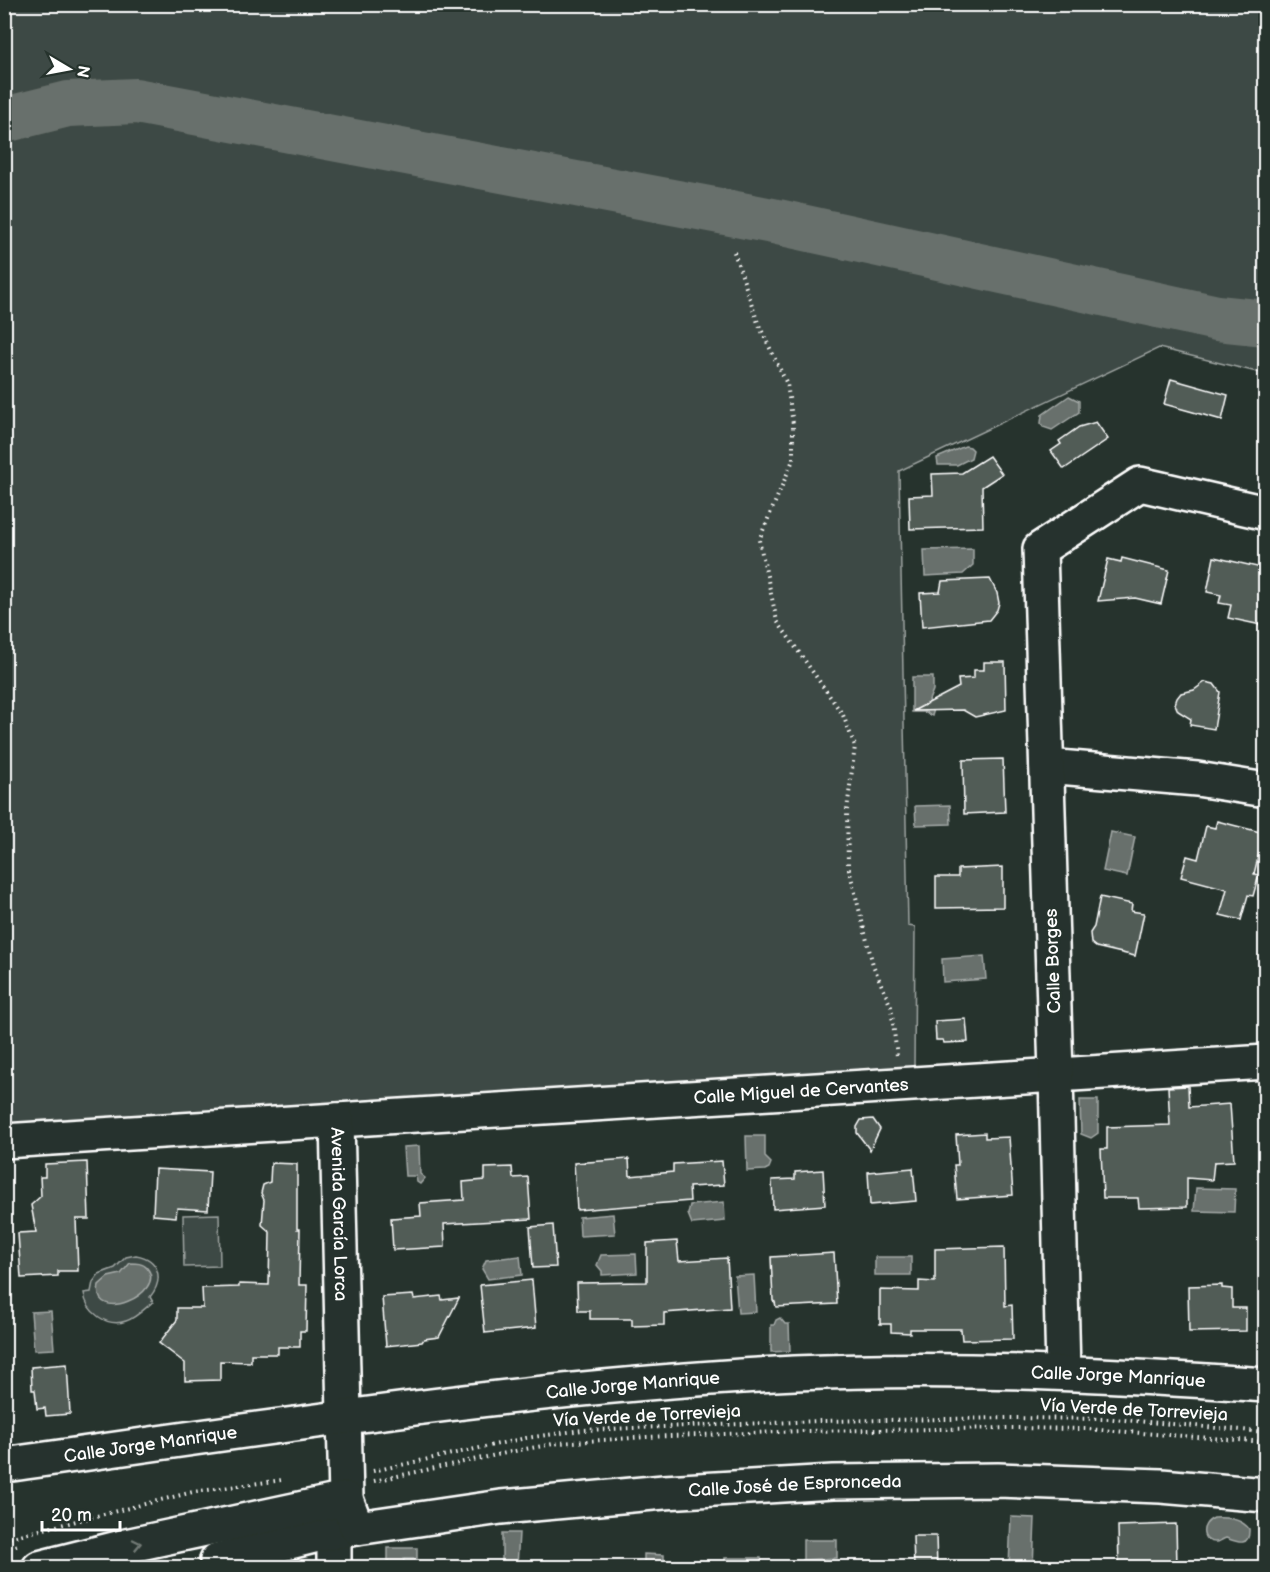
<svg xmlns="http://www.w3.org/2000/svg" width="1270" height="1572" font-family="'Balsamiq Sans',sans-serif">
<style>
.green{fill:#3e4944;stroke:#9ea4a2;stroke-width:1.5}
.water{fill:#67706c;stroke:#a4a9a7;stroke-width:1.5}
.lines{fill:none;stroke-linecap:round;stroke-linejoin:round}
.river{stroke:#67706c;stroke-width:46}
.building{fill:#515c57;stroke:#fff;stroke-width:1.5}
.minor-casing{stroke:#fff;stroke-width:38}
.path{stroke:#fff;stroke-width:4;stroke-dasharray:1.5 4.5;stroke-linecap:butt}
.minor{stroke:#26332d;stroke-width:33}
.oneway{stroke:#727a76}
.labels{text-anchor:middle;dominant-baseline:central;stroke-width:5;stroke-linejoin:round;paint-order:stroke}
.street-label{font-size:18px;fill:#fff;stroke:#26332d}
</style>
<rect width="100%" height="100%" fill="#26332d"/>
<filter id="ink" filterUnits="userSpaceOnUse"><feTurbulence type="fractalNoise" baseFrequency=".0167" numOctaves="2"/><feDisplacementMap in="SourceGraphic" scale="12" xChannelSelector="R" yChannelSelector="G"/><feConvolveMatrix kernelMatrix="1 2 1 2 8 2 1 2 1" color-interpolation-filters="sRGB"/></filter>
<g filter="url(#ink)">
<g class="green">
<path d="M5,5H1265V374L1159,348L899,471L908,926L915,927L914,1069L5,1130Z"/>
<path d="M219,1214L220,1266L184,1267L183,1215Z"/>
<path d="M136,1255C160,1259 164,1280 150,1297L153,1302C145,1308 136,1318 126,1321C107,1328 86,1312 84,1293L91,1292L93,1282L99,1274L115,1268L126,1257Z"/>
</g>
<g class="water">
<path d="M1069,396L1079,401V412L1052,430L1043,427L1041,423L1042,415Z"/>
<path d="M965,446L970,447L973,450L971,458L957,465H938L937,458Z"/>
<path d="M973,549V565L963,574L925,576L924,550Z"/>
<path d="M912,677H933V690L929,700L934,709L932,716L924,712H912Z"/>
<path d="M950,805L951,824L916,825L915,806Z"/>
<path d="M1111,832L1135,837L1127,876L1103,871Z"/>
<path d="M984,956L986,979L943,982L942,959Z"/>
<path d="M1080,1100H1098V1133L1091,1138L1081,1134Z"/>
<path d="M746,1136H765V1157L771,1163L769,1168L765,1170L747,1171Z"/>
<path d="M419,1146L420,1174L425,1178L420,1184L417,1182L416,1176H405L403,1147Z"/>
<path d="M1196,1188L1235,1189L1234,1212L1194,1211Z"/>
<path d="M724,1202L725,1221L692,1224L688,1214L690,1205Z"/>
<path d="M613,1214L615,1234L580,1236L579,1217Z"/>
<path d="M636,1254L637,1273L602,1275V1271L597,1265L601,1255Z"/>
<path d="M520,1256L522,1275L488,1279L482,1269L486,1260Z"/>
<rect x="875" y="1257" width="36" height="18"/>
<path d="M130,1263C136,1263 143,1263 147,1268C168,1293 91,1326 99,1285L108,1277L121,1274Z"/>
<path d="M754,1275L756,1312L738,1313L735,1276Z"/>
<path d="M51,1311L54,1349L34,1350L31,1312Z"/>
<path d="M780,1318L785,1324H789L790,1351L771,1352V1325H774L776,1320Z"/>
<path d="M1011,1517L1035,1518L1033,1567H1009Z"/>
<path d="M1214,1518C1227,1517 1241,1518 1249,1529C1250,1548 1237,1542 1226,1538C1222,1539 1220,1542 1216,1542C1201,1543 1199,1524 1214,1518Z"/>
<path d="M502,1533H519L517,1567H503L502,1566Z"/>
<path d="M803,1540H837V1558L803,1560Z"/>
<path d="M388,1548H417V1559H404L403,1567H384L388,1566Z"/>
<path d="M644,1554L664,1555V1567H644Z"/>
<rect x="725" y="1558" width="36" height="9"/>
</g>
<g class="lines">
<path class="river" d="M4,120L68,104L136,101L778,222L1217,318L1266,323"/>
</g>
<g class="building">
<path d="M1171,379L1228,395L1222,420L1164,404Z"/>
<path d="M1096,422L1108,439L1064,469L1051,451L1061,444L1059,441L1079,427Z"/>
<path d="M989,456L1002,474L982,487L983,527L910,529L909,496L933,495L932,474L962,473Z"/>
<path d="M1214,557L1266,569V626L1228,618L1231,605L1219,603L1221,595L1207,592Z"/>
<path d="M1122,558L1169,570L1161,604L1135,598L1098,601L1108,559L1121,562Z"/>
<path d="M990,579L997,593L999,603L997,610L989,620L922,627L920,593L940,592L942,581Z"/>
<path d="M984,662H1005L1006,710L975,717L963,710L913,711L959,687L958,679L974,678V670H984Z"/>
<path d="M1205,682L1214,684L1220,692L1214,729L1190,725L1191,719L1178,711L1175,704L1177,698L1181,693L1194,690Z"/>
<path d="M1003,759L1005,812L964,814L963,760Z"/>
<path d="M1217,821L1264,833L1254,874L1259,875L1253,896L1248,895L1241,920L1220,915L1227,889L1181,877L1187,856L1198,859L1206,826L1215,828Z"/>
<path d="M1003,867V907L936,908V877H958V869Z"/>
<path d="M1100,897L1132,904L1131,911L1144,913L1135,956L1096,947L1091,943L1090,933L1094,927Z"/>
<path d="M966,1019L968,1042L944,1043L943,1040H936L935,1021Z"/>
<path d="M1188,1086L1189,1107L1230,1104L1234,1161L1214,1162L1212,1180L1187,1178V1207L1139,1208L1138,1198H1103L1101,1149H1107V1127L1170,1125L1168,1087Z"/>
<path d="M873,1119L880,1129L870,1150L857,1133V1127L861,1120Z"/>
<path d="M985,1133V1138L1009,1137L1013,1195L957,1199L954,1165H958L956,1135Z"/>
<path d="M629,1159L630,1176L673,1172V1164L722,1161L724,1185L689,1187L690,1201L577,1210L574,1163Z"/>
<path d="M87,1162L89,1219H76L78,1271H58V1276L21,1278L18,1233L36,1232L31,1205L41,1196L40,1177H45V1164Z"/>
<path d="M271,1163L297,1164V1229H300L299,1285H307L306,1331H300V1347H278V1354H251V1362L220,1361V1380L185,1381V1363L159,1343L177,1320V1308H203L202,1288L239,1287V1284L269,1285L270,1232L262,1225L264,1200L261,1193L263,1185L270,1182Z"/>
<path d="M512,1167L513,1178L528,1177L531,1219L444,1224L445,1247L393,1250L391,1218L421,1216L420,1203L464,1200L463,1182L485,1180V1168Z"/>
<path d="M913,1168L916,1201L870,1205L868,1172Z"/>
<path d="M155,1169L210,1172L208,1210L177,1208L176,1217L153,1215Z"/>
<path d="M823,1170L825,1205L773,1209L772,1180L795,1179V1172Z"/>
<path d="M553,1225L556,1267L533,1268L530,1227Z"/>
<path d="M677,1241L679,1261L727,1258L730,1308L664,1313V1325L632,1326V1319H590V1311H578L577,1283L647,1282V1243Z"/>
<path d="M1004,1247L1005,1306L1012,1305L1013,1339L962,1340L961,1329H910V1333L891,1332V1324H880V1290L919,1291V1281L935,1282V1249Z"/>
<path d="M834,1253L837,1304L776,1307L775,1302L773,1301L771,1257Z"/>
<path d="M532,1280L536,1328L485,1333L480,1285Z"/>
<path d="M1222,1285V1288L1232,1289V1308H1246V1331L1189,1332L1188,1286Z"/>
<path d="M413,1295L414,1299L441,1296L442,1300L459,1298L439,1337L424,1339L422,1342L386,1346L382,1297Z"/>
<path d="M67,1364L70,1414L46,1416L45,1408L37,1409L35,1390H32L31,1367Z"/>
<path d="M1176,1524L1177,1567H1119L1118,1526Z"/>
<path d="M913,1536H936L937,1568H914Z"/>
</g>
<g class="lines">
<g class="minor-casing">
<g id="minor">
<path d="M1047,766L1197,779L1266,790"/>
<path id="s1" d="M337,1120L1266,1062"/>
<path id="s2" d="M4,1141L337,1120L346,1499L334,1532V1568"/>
<path d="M1063,1373L1056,1074L1040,549L1140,484L1266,513"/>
<path id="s3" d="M4,1465C267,1428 529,1386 795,1373C952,1366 1109,1374 1266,1385"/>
<path d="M217,1560L318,1535L356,1528"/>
<path id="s4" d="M39,1568L126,1546L346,1499L357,1528L501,1507L664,1492L833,1482L998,1480L1161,1486L1266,1495"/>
</g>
</g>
<g class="path">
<path d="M734,252L758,323L787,384L793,424V460L759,540L777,621L843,715L855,746L847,810L848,865L873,965L891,1007L897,1056"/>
<path d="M373,1471L526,1438L582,1430L822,1421L1008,1418L1112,1419L1266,1432"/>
<path d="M374,1481L520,1450L559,1443L646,1437L804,1431L1011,1428L1086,1429L1266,1442"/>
<path d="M4,1539L193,1492L282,1480"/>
<path d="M4,1549L19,1545"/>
</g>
<use href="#minor" class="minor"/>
</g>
<defs><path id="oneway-chevron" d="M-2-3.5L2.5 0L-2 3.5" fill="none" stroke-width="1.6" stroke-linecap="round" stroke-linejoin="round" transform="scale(1.5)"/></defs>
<use class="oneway" href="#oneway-chevron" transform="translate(137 1544) rotate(-12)"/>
</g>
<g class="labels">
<g class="street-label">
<text transform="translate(1053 961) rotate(-92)">Calle Borges</text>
<text stroke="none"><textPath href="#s1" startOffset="465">Calle Miguel de Cervantes</textPath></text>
<text stroke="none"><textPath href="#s2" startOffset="428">Avenida García Lorca</textPath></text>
<text stroke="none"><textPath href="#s3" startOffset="1120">Calle Jorge Manrique</textPath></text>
<text stroke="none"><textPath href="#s3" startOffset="634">Calle Jorge Manrique</textPath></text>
<text transform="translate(1134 1410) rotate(3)">Vía Verde de Torrevieja</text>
<text transform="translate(647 1416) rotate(-3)">Vía Verde de Torrevieja</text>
<text stroke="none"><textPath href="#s3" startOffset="148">Calle Jorge Manrique</textPath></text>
<text stroke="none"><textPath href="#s4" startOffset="786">Calle José de Espronceda</textPath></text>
</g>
</g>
<rect width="1270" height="1572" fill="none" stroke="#26332d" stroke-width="24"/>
<rect x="12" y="12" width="1246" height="1548" fill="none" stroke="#fff" stroke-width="2" filter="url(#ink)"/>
<g transform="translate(69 69) rotate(100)" stroke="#26332d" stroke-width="4.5" paint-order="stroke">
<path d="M0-4.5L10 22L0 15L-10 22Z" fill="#ffffff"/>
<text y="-9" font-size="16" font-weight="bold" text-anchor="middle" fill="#ffffff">N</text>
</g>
<path d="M42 1521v9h78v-9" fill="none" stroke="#ffffff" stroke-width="3"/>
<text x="51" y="1521" font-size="18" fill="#ffffff" stroke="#26332d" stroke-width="4.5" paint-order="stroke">20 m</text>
</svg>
